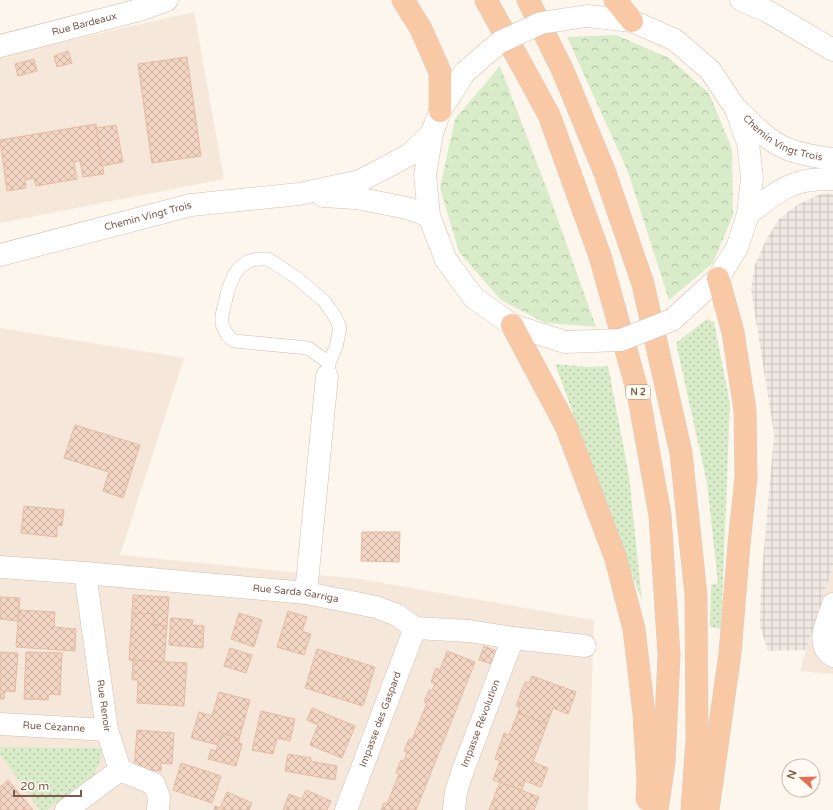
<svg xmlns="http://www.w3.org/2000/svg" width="833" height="810" font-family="'Varela Round',sans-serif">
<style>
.residential{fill:#f5e8da}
.industrial{fill:url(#industrial-grid)}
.grass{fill:url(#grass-dots)}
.forest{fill:url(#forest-crowns)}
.building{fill:url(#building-cross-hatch);stroke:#e6bba3}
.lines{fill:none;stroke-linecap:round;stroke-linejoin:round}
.service-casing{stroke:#d1beb0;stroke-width:14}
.minor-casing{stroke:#d1beb0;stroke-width:23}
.secondary-casing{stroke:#d6c0b0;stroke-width:23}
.trunk-casing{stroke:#dad1cd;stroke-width:23}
.service{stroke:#fff;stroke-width:13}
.minor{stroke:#fff;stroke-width:22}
.secondary{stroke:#fff;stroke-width:22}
.trunk{stroke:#f9c8a4;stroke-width:22}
.secondary-bridge-casing{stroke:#d6c0b0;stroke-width:23;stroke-linecap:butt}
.secondary-bridge{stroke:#fff;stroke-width:22}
.labels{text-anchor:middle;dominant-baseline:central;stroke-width:3;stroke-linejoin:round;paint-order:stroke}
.shield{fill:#fffaf3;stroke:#a28b7f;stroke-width:1}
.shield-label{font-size:9px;font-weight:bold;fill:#7a5c4d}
.street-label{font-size:10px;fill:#7a5c4d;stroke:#fffaf3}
</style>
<defs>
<pattern id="industrial-grid" width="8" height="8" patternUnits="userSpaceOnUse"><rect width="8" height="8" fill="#efe9e4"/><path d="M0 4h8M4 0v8" fill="none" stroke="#c7c0bb"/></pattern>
<pattern id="grass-dots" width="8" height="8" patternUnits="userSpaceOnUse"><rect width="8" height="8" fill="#d8ecc9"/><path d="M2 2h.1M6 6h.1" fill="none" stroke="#b4c2a5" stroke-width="1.8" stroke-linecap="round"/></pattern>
<pattern id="forest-crowns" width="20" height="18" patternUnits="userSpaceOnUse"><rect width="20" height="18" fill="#d8ecc9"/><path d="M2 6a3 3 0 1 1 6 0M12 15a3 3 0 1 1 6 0" fill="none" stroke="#b4c2a5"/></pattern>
<pattern id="building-cross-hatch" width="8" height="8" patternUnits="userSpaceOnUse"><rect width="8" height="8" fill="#f3d5c3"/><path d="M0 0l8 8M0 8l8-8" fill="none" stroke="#cab0a1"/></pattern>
</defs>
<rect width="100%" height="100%" fill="#fdf6ec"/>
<g class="residential">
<path d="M194,12L224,179L0,223V56Z"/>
<path d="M0,328L184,358L120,555L360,579L594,620L588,810H0Z"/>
<path d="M833,566V674L800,671L806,650Z"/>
</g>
<path class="industrial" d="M823,193L833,194V566L806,650L768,651L760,626L761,585L774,434L751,289L755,265L766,240L779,219L797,205Z"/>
<g class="grass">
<path d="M707,319L714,322L730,404L721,629L710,627L711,585L718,583L707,483L676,343Z"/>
<path d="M555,364L588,367L608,366L629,476L642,601Z"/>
<path d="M0,747L102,748V756L94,775L47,810H40L0,754Z"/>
</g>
<g class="forest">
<path d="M616,35L669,58L709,93L732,149L733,215L713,263L669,300L628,172L567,37Z"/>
<path d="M500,66L551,200L596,327L545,323L501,300L459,252L440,188L455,119Z"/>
</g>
<g class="building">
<path d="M68,51L72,63L57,67L54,56Z"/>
<path d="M187,57L201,156L152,163L138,64Z"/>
<path d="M34,59L37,71L18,76L15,64Z"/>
<path d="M96,124L104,174L83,177L80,161L74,162L77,179L36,186L34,178L25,180L26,188L7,191L0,140Z"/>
<path d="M116,125L123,162L102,166L96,128Z"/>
<path d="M75,425L140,445L123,498L103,491L109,472L64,458Z"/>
<path d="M24,506L64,510L62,526L57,525V537L21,533Z"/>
<path d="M362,532H400L399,562L361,561Z"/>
<path d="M133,595L169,597L167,626L153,625L154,614L132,613Z"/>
<path d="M0,597L20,598L18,621L0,619Z"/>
<path d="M19,610L55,612L54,627L76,629L75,651L16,647Z"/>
<path d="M288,611L307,617L302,631L311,634L304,655L277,647Z"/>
<path d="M132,613L154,614L153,625L167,626L164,662L129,660Z"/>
<path d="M239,613L262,620L254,647L231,639Z"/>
<path d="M171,618L193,620L192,625L204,626L203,648L169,645Z"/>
<path d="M484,646L496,651L492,664L479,660Z"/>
<path d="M230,648L252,655L246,673L224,666Z"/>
<path d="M317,649L375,667L363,706L305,688Z"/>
<path d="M447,651L475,662L416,810H381L384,803L387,804L399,774L396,773L401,760L404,761L407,753L404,751L409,739L412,740L427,703L424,702L429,690L432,691L435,684L431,682L436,668L440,670Z"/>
<path d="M0,652L18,653L15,692L5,691L4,699H0Z"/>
<path d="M26,652L62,653L60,695L49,694L48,700L24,699Z"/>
<path d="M133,660L187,663L184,706L137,703L138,680H132Z"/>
<path d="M532,676L576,692L568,714L553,708L547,724L518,713L520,707L516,706L525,682L529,683Z"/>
<path d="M219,692L250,700L239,739L222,733L218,745L191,738L199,712L212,716Z"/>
<path d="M312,708L355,726L342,758L310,745L318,725L307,720Z"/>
<path d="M261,711L295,719L290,741L277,738L273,754L252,750Z"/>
<path d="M518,713L547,724L533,762L548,768L541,787L525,781L522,790L493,780L500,761L495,759L504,733L509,735Z"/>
<path d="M137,730L174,733L172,764L161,763V771L134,769Z"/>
<path d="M222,733L239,739L238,742L242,744L236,766L208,759L211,749L216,751Z"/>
<path d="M288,754L311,758L310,761L337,766L335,780L285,771Z"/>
<path d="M181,763L221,776L212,803L173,790Z"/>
<path d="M8,780L33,810H0V787Z"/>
<path d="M500,782L539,797L534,810H489Z"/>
<path d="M306,790L331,801L327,810H283L289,794L302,799Z"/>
<path d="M227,792L252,803L249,810H214L215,806L220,808Z"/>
</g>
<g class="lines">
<g class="service-casing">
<path id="service" d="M327,376L329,363L336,347L340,328L336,318L324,301L297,278L268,259H258L249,261L240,267L234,275L228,290L222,315V324L227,335L234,341L308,348L329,363"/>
</g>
<g class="minor-casing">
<g id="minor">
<path d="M741,0L767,11L833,50"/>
<path id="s1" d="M0,46L143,9L167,0"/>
<path id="s2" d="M0,567L85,573L306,593L376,607L397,615L415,628L469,631L513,638L585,646"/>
<path id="s3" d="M85,573L107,730L120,770"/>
<path d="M306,593L327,376"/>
<path d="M833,604C828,620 814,645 833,656"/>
<path id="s4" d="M0,724L107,730"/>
<path d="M120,770L154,784L159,797L158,810"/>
<path d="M66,810L120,770"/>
<path id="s5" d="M346,810L415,628"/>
<path id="s6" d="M454,810L456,792L463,770L513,638"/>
</g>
</g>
<g class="secondary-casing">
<g id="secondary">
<path d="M587,16L632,21L675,40L710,70L736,109L748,143L752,178L748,214L737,248L718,278L672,320"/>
<path d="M465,72L440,111L432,133L425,175L429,216L446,260L474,298L512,325L565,342"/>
<path id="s7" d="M739,111C753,125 767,140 785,148C799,154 817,157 833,159"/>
<path d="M323,196L356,198L407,208L429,216"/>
<path d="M748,214C766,201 783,185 805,181C814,179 824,179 833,179"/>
<path id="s8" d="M0,255L191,205L299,194L360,181L409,155L432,133"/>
</g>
</g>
<g class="trunk-casing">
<g id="trunk">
<path d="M403,0L421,29L440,72V111"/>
<path d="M486,0L549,115L600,256L638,393L660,515L669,655L664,763L657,810"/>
<path d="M528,0L563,71L605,173L643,284L681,453L696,595L697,739L692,810"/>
<path d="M615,0L632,21"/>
<path d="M512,325L566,426L616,559L634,629L644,714L648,780L647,799"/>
<path d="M708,810L730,653L739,544L746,477L745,410L733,332L718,278"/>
</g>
</g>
<use href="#service" class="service"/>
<use href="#minor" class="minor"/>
<use href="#secondary" class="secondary"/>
<use href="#trunk" class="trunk"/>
<g class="secondary-bridge-casing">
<g id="secondary-bridge">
<path d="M465,72L500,42L541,23L587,16"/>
<path d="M565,342L621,340L672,320"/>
</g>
</g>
<use href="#secondary-bridge" class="secondary-bridge"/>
</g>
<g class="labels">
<rect class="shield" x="626" y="385" width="24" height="14" rx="3"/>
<g class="shield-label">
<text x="638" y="392">N 2</text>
</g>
<g class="street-label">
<text stroke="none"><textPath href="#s1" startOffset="87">Rue Bardeaux</textPath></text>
<text stroke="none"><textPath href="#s7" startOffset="53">Chemin Vingt Trois</textPath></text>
<text stroke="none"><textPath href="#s8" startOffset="153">Chemin Vingt Trois</textPath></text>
<text stroke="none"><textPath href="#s2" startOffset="297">Rue Sarda Garriga</textPath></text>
<text stroke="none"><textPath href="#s3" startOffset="134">Rue Renoir</textPath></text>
<text stroke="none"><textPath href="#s5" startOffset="97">Impasse des Gaspard</textPath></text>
<text stroke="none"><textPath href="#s6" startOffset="91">Impasse Révolution</textPath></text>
<text stroke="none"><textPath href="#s4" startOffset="54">Rue Cézanne</textPath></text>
</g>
</g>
<g transform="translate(801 778) rotate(290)"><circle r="19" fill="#fffaf3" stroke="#cabbb1"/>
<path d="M0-3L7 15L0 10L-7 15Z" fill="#e76f51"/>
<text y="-6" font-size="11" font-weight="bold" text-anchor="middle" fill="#7a5c4d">N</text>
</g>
<path d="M14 790v6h67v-6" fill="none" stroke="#7a5c4d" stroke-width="2"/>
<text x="20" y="790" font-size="12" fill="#7a5c4d" stroke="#fffaf3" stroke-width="3" paint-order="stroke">20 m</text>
</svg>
